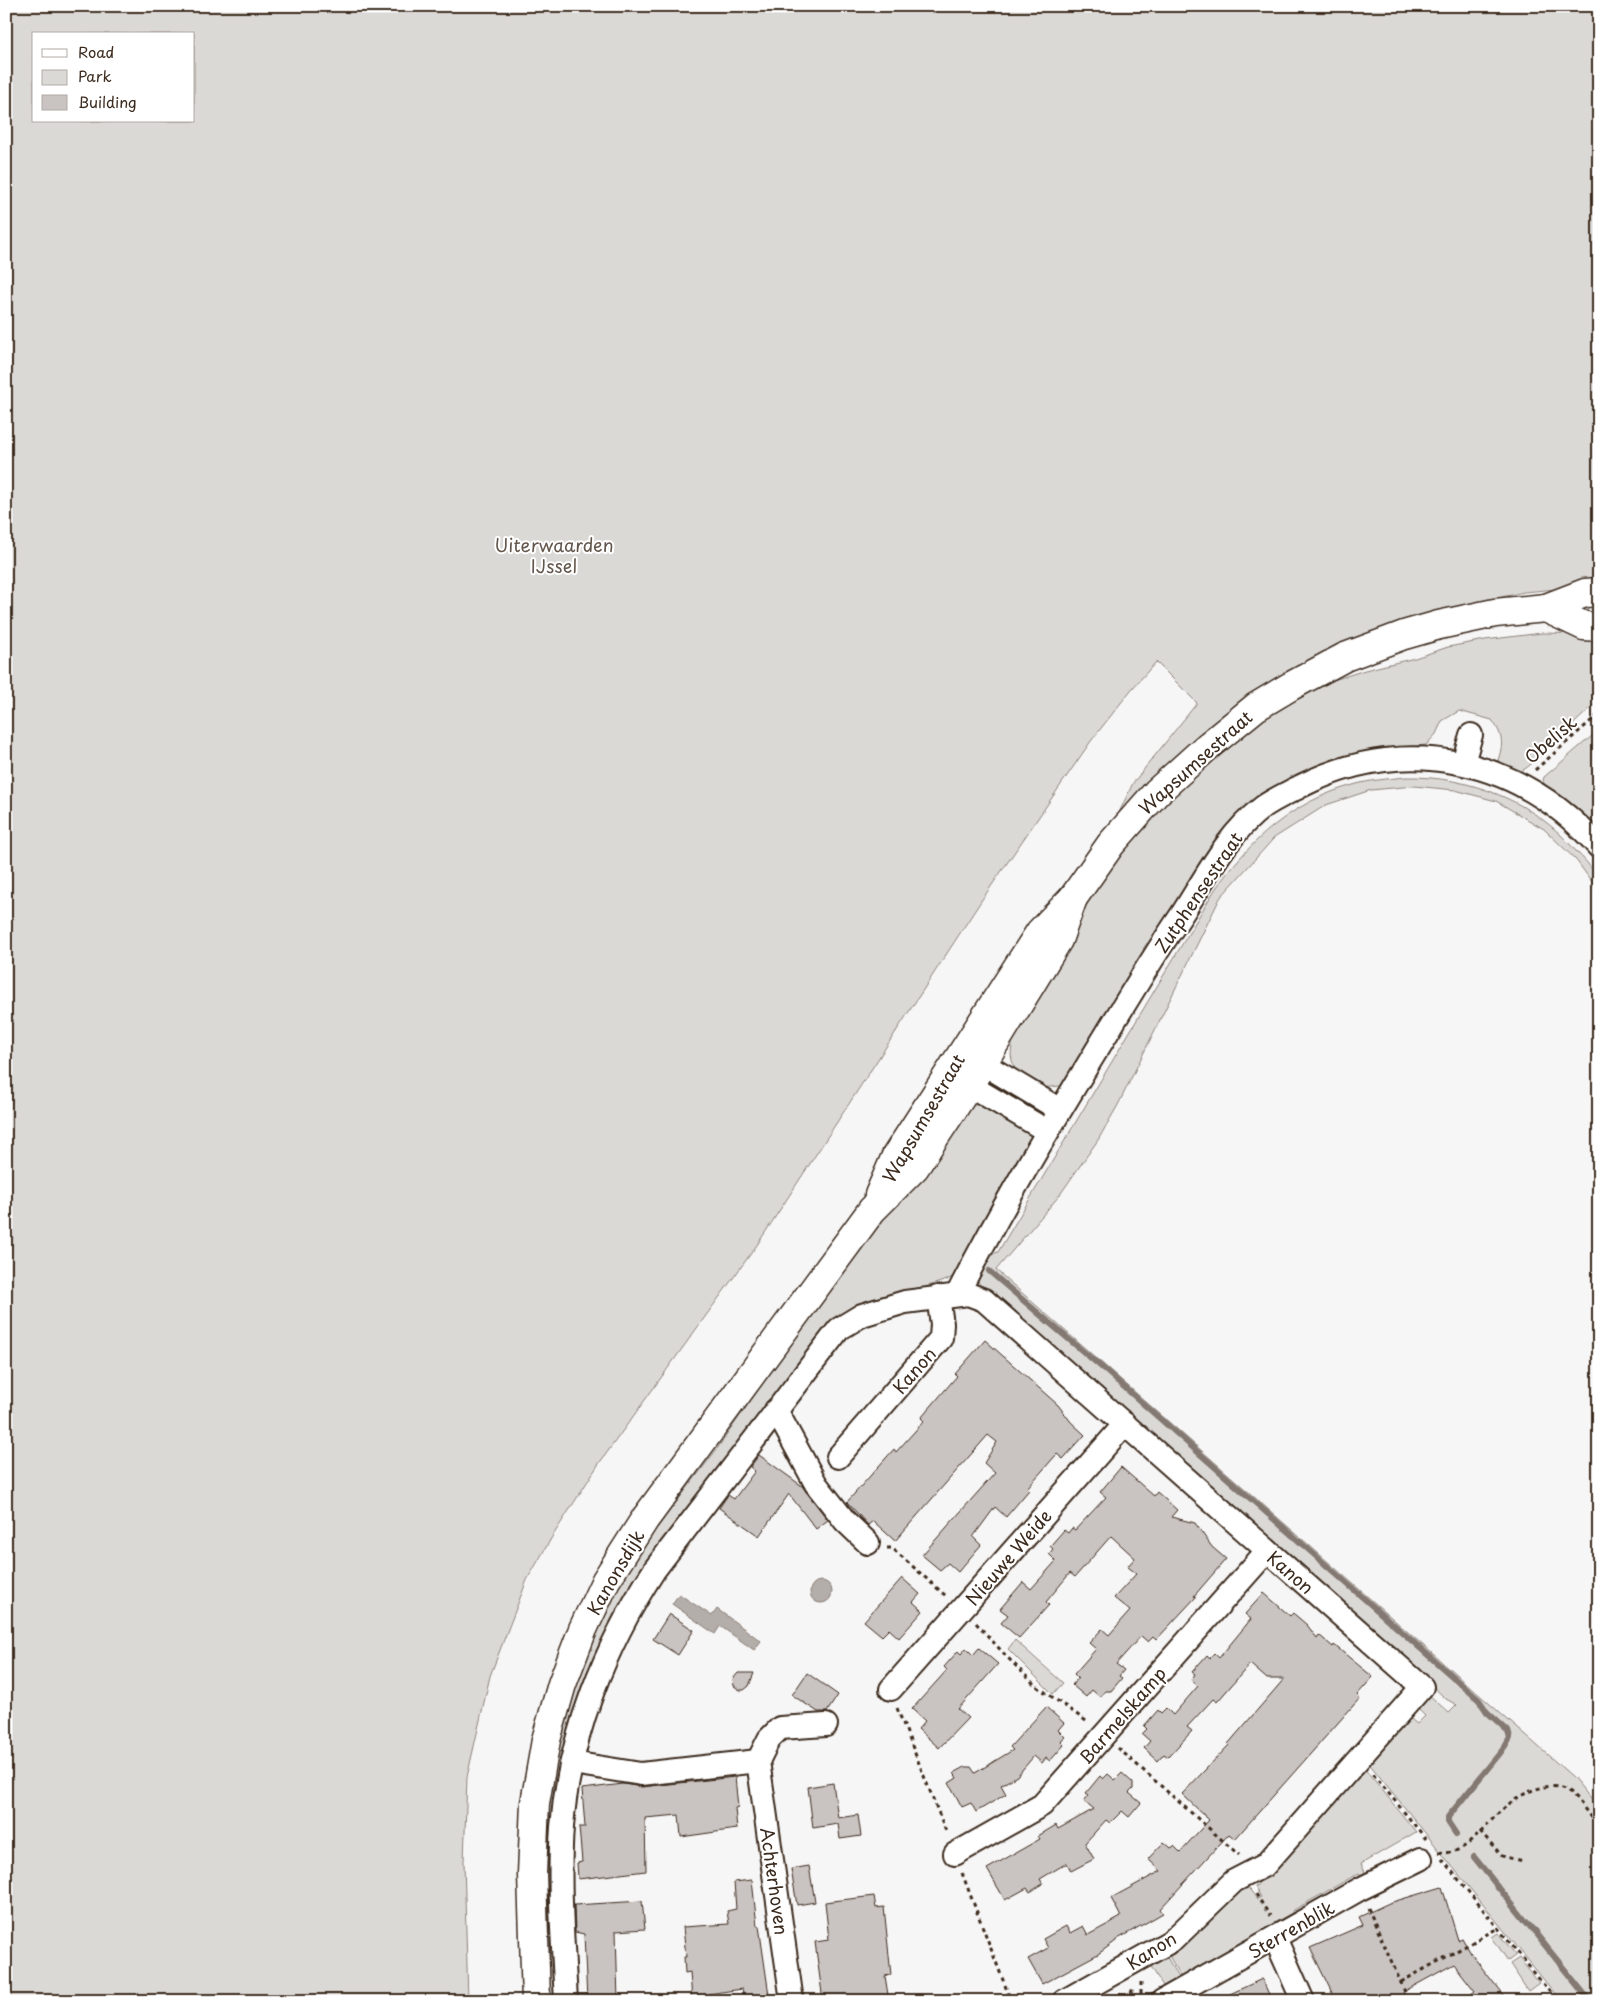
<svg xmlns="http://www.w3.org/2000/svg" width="1605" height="2007" font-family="'Playpen Sans',sans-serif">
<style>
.green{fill:#dbd9d6;stroke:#8b827a;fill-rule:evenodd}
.water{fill:#b4aeaa;stroke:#847972}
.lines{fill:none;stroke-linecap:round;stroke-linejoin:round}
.stream{stroke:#847972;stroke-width:6}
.building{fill:#c9c3c1;stroke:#3b2a1e}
.street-casing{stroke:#3b2a1e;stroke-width:26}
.secondary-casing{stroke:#3b2a1e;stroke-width:31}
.path{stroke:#3b2a1e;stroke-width:3;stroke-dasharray:4 4;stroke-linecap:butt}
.street{stroke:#fff;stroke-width:22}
.secondary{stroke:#fff;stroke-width:28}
.labels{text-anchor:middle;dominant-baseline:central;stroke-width:4;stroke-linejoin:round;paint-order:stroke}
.park-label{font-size:18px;fill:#63564c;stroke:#fff}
.street-label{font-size:18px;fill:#3b2a1e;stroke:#fff}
</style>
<rect width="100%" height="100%" fill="#f7f6f6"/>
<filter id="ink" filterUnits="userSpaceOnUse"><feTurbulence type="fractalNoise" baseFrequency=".02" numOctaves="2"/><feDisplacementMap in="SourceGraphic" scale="10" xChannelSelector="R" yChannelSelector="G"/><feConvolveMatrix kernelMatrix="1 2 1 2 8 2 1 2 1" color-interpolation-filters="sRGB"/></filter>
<g filter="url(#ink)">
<g class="green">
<path d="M6,6H1599V585L1524,592L1444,610L1401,623L1240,704L1177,755L1116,819L1133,783L1197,703L1156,662L1131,690L1091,741L981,901L757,1245L598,1465L552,1537L527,1580L490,1676L467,1777L464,1861L468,2001H6ZM34,34H194V121H34Z"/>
<path d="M1542,633L1599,634V700L1530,765C1516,777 1511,772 1496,766C1503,746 1505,738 1492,720L1459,711L1442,721L1436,734L1426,745L1417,746L1409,752L1287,786L1152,946L1147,943L1143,949L1148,952L1073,1079L1060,1086L1041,1088L1019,1075L1013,1065L1011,1055L1012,1044L1024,1010L1096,886L1147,822L1198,769L1249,728L1315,686L1365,670L1415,658L1448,647L1485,640Z"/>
<path d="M1599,730V839L1546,791L1548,787C1544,784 1542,782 1544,777Z"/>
<path d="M1406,777C1469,776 1534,801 1575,850C1583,858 1594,869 1598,880C1600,885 1599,894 1599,899L1592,882L1576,860L1544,829L1496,801L1455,790L1414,786L1371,790L1326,805L1274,838L1220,898L1118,1105L1098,1140L1059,1196L996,1270L1574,1778L1599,1809V2001H1561L1367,1761L1407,1716L1417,1724L1425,1716L1415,1706L1427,1693L1449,1713L1457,1705L1446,1699L1428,1682L1427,1676L1303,1566H1294L1251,1528L1250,1520L1161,1441H1153L1107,1400V1392L996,1295L987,1294L975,1278L982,1258L998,1252L1214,891C1248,842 1293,801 1353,785C1370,780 1388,779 1406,777Z"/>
<path d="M972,1105H981L1035,1133L956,1275L947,1280L854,1310L789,1380L582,1702L558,2001H550L544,1849L549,1797L553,1768L566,1713L590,1646L613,1597L643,1546L717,1449L846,1263Z"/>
<path d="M1015,1640L1063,1683L1053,1694L1008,1649Z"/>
<path d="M1363,1766L1416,1832L1361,1864L1368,1878L1363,1880L1359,1873L1292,1911L1293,1915L1237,1950L1230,1949L1180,1977L1166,1949L1244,1884L1251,1891L1257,1899L1261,1897L1255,1887Z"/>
<path d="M1498,1933L1516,1955L1508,1961L1492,1937Z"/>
<path d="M1164,1951L1178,1978L1163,1986L1147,1960Z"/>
<path d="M1519,1958L1539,1983L1528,1991L1510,1964Z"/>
</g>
<g class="water">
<circle cx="821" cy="1592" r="11"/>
<path d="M679,1594L712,1616L717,1609L761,1641L754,1650L720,1626L715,1634L672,1604Z"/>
</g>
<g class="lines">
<g class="stream">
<path d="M989,1271L1106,1371L1479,1700L1487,1712L1508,1731L1510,1738L1505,1747L1448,1817V1822L1456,1834"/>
<path d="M1474,1857L1590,2001"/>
</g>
</g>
<g class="building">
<path d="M985,1340L1058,1405L1071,1422L1085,1435L1063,1459L1057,1454L1027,1488L1029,1490L1006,1517L995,1507L973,1537L981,1545L958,1572L948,1563L940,1570L922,1555L995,1473L984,1463L997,1442L988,1435L895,1541L873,1521L868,1525L847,1502L894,1449L896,1452L924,1421L921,1418L957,1376L955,1374Z"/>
<path d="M759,1455L802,1486L828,1520L816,1529L789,1494L759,1536L719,1508L728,1495L734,1499L755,1471L750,1467Z"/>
<path d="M1121,1467L1154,1496L1157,1492L1177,1510L1171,1517L1195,1523L1212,1547L1226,1559L1194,1596L1196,1597L1156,1640L1153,1637L1148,1642L1141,1636L1116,1664L1124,1670L1119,1676L1122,1678L1111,1691H1105L1100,1697L1092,1690L1086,1697L1072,1685L1078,1678L1074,1674L1096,1649L1089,1643L1102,1629L1109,1635L1130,1611L1114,1598L1136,1574L1127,1567L1135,1558L1111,1536L1075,1577L1070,1573L1046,1602L1049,1605L1019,1638L1001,1623L1008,1615L1000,1609L1023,1582L1031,1589L1056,1561L1049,1554L1053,1549L1050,1546L1064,1530L1068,1533L1072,1528L1075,1530L1106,1497L1100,1492Z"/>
<path d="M902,1578L920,1594L913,1602L923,1611L899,1638L889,1629L882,1636L864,1621Z"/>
<path d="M1264,1593L1290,1616L1293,1613L1307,1625L1317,1638L1319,1635L1333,1647L1334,1645L1373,1677L1357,1695L1360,1698L1235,1839L1229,1834L1160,1909L1163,1913L1116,1940V1941L1098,1954L1042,1984L1028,1959L1048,1948L1043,1939L1066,1926L1070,1933L1083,1926L1088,1935L1121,1917L1111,1898L1161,1871L1148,1859L1164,1842L1171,1848L1174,1846L1180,1852L1209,1820L1182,1794L1229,1745L1228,1744L1284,1679H1267L1250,1664L1217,1702L1213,1699L1187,1727L1192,1731L1168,1757L1164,1754L1158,1761L1144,1748L1150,1741L1142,1734L1147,1729L1144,1726L1158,1710L1161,1713L1166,1708L1173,1715L1198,1686L1191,1680L1195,1674L1192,1672L1207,1655L1210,1658L1214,1653L1219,1658L1251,1619L1245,1614Z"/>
<path d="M669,1614L694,1630L678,1655L653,1639Z"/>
<path d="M966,1648L973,1655L979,1648L998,1664L958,1709L968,1718L939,1748L918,1729L925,1721L912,1709L947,1670L944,1667L958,1651L961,1654Z"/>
<path d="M738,1673H754L749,1686L744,1690H740L734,1686L733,1679Z"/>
<path d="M807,1673L838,1695L827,1712H818L792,1695Z"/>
<path d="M1046,1707L1064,1723L1058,1730L1065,1737L1061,1742L1064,1745L1050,1761L1046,1758L1042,1763L1034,1756L1017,1776L1001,1785L1006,1794L976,1812L971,1803L962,1807L949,1783L957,1778L954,1773L965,1767H971L975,1773L1013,1750L1010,1747Z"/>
<path d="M1122,1773L1133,1783V1789L1129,1793L1141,1803L1129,1817L1122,1811L1110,1823L1106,1820L1085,1843L1094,1859L1071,1871L1067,1863L1040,1879L1043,1884L1030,1892L1027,1888L1005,1900L987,1869L1040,1839L1038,1836L1056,1825L1058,1829L1094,1809L1084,1801L1089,1795L1086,1793L1100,1776L1103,1779L1108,1774L1115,1780Z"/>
<path d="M735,1777L738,1807L735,1808L737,1829L681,1837L679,1815L645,1818L646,1871L578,1879L577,1863L582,1862L579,1827H585L582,1789L623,1784L642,1787Z"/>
<path d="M833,1783L838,1818L858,1815L861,1836L840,1839L838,1824L813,1828L808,1787Z"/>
<path d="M809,1866L815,1902L797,1905L791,1869Z"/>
<path d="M752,1880L757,1926H759L769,1995L744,1999L742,1989L708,1994L709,2001H692L690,1972L685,1973L684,1957H686L683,1927L729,1924L727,1911L736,1909L734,1882Z"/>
<path d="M1442,1887L1458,1940L1462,1938L1472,1955L1508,2001H1462L1475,1991L1454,1964L1403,1992L1405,1996L1394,2001H1336L1310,1948L1363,1925L1359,1917L1389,1903Z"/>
<path d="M874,1896L876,1908L884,1907L891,1975L885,1976L889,2001H823L815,1942L829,1940L825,1902Z"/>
<path d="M642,1901L645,1929L616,1931L618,2001H587L584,1934L575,1932L574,1905Z"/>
<path d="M1262,1979L1272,2001H1215Z"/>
</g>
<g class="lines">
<g class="street-casing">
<g id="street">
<path d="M1463,763L1471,735"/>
<path d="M966,1062L982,1063L1060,1110"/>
<path d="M961,1072L969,1085L1047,1131"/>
<path d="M957,1295C996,1218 1040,1144 1084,1071C1116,1019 1146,967 1180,917C1205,879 1226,835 1263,807C1274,799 1288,793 1301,786C1407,733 1520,758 1599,847"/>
<path d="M776,1410L816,1484L845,1521L868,1543"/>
<path d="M838,1457L941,1338L942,1324L938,1297"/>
<path d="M891,1689L1125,1424"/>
<path d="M758,1761L769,1739L780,1728L826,1725"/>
<path d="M572,1763L641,1774L758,1761L792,2001"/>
<path d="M955,1854L1042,1805L1267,1551"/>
<path d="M1275,1938L1303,2001"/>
<path d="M566,2001C563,1943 558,1885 562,1827C569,1735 605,1646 655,1569L839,1329L862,1315L905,1302L968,1294L984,1300L1422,1687L1265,1865L1234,1881L1173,1940L1064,2001"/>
<path d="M1162,2001L1360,1889L1421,1859"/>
</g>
</g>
<g class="secondary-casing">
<g id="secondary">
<path d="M1546,608L1584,626L1599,627"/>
<path d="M879,1195L896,1156L1040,932L1073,898L1111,844L1157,792L1208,746L1256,707L1291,686L1345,657L1404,635L1439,625L1495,613L1546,608L1585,593L1599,592"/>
<path d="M536,2001L532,1874L535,1803L546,1740L562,1684L583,1629L606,1580L645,1519L872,1210L915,1167L969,1085L1058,940L1073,898"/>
</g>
</g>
<g class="path">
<path d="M1535,770L1599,714"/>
<path d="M887,1548H892L946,1596"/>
<path d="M976,1623L1007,1657L1035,1685L1089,1723"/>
<path d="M897,1708L947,1834"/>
<path d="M1118,1748L1239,1855"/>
<path d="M1373,1774L1426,1839"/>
<path d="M1480,1831L1502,1856L1522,1861"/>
<path d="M1439,1852C1466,1858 1485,1824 1503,1809C1519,1794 1552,1776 1572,1794C1582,1803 1589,1817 1599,1827"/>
<path d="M1442,1859L1557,2001"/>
<path d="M962,1873L1011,2001"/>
<path d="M1256,1894L1270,1916"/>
<path d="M1368,1908L1409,2001"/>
<path d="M1401,1982L1498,1928"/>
<path d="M1141,1994V1980"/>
<path d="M1119,1995L1138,2001"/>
<path d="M1526,1997L1528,2001"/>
<path d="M1119,2001L1120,1994"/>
<path d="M1129,2001L1133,1987"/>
</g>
<use href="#street" class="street"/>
<use href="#secondary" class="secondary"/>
</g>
</g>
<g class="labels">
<g class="park-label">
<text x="554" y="544">Uiterwaarden<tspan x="554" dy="21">IJssel</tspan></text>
</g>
<g class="street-label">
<text transform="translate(1550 739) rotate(-41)">Obelisk</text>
<text transform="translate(1195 762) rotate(-42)">Wapsumsestraat</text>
<text transform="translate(1198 892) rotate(-56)">Zutphensestraat</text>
<text transform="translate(923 1118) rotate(-60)">Wapsumsestraat</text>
<text transform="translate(914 1370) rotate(-49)">Kanon</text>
<text transform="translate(1008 1557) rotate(-49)">Nieuwe Weide</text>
<text transform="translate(615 1572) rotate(-60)">Kanonsdijk</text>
<text transform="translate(1291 1572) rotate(41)">Kanon</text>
<text transform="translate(1122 1715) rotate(-49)">Barmelskamp</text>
<text transform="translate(775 1881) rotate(82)">Achterhoven</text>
<text transform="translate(1291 1929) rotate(-30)">Sterrenblik</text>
<text transform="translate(1151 1950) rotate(-32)">Kanon</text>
</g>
</g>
<rect width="1605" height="2007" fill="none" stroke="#fff" stroke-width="25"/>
<rect x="12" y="12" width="1580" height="1982" fill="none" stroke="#3b2a1e" stroke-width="2" filter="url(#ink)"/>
<rect x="32" y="32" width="162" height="90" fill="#ffffff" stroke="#b1aaa5"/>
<rect x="42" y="49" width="25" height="8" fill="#ffffff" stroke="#b1aaa5"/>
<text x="78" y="58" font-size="15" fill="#3b2a1e">Road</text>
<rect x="42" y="70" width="25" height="15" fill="#dbd9d6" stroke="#b1aaa5"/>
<text x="78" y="82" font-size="15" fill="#3b2a1e">Park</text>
<rect x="42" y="95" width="25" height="15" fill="#c9c3c1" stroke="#b1aaa5"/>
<text x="78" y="108" font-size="15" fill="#3b2a1e">Building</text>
</svg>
